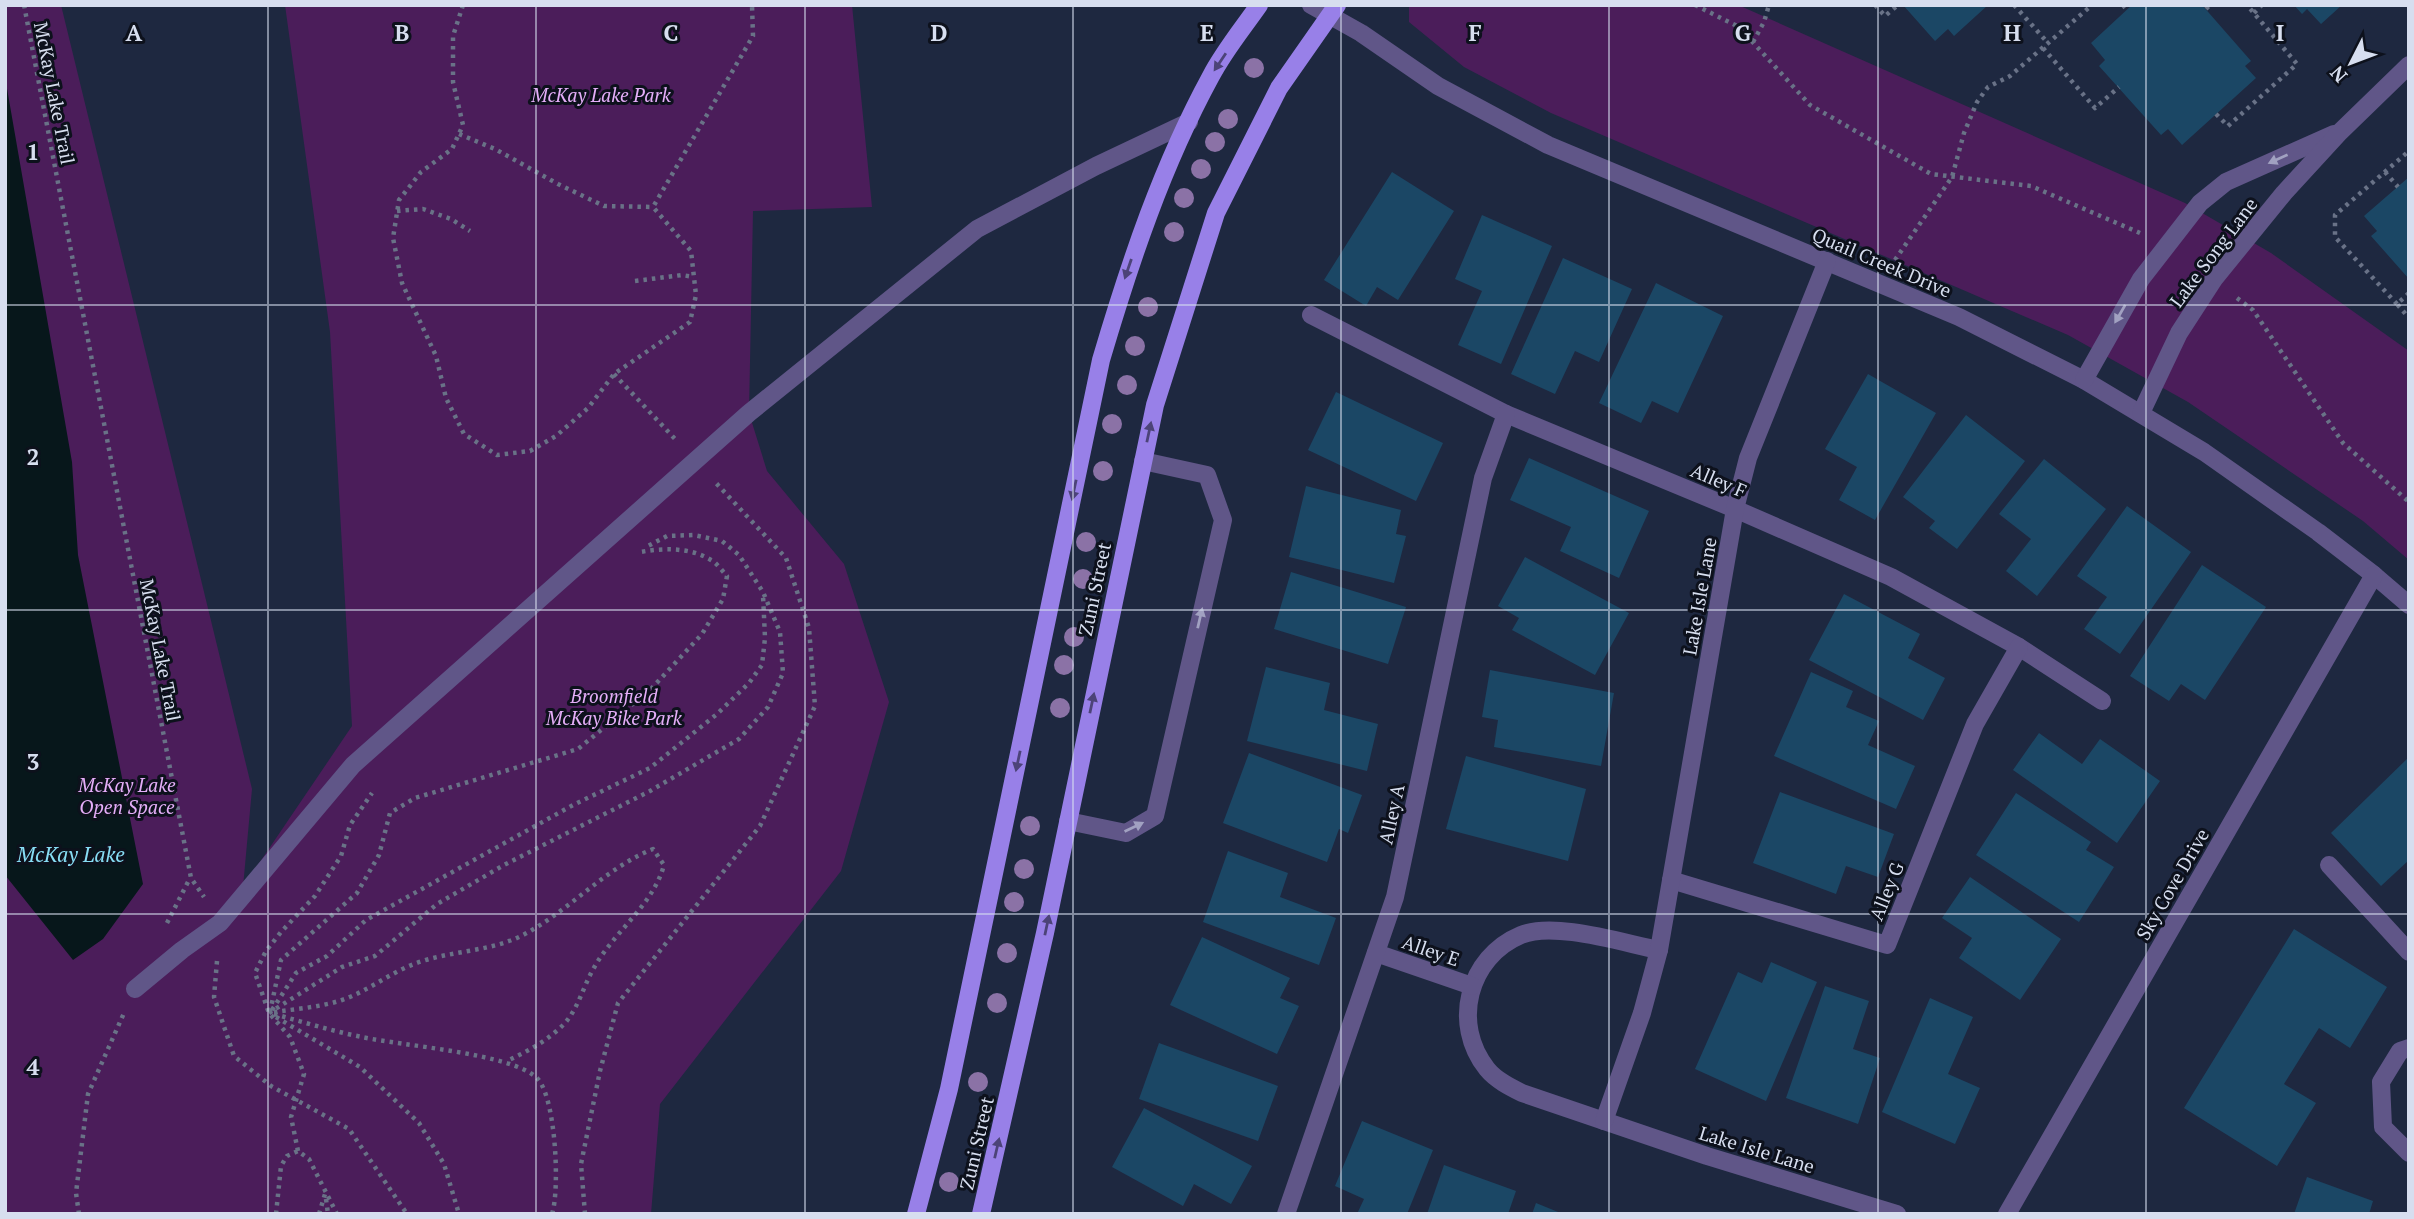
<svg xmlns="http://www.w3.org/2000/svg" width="2414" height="1219" font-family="'PT Serif',serif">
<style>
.green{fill:#4b1d5a}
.water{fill:#07171b}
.building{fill:#1b4765}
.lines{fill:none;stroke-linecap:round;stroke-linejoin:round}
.path{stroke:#697287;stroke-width:4.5;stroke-dasharray:3.5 5;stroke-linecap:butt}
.minor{stroke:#605688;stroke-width:18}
.major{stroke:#9880e8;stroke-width:18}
.tree{fill:#8b72a6}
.oneway{fill:#4c4378}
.oneway2{fill:#a1a1c1}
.grid{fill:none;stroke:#d7deef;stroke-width:2;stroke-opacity:0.55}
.labels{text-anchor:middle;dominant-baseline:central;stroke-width:6;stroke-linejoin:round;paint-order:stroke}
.street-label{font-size:19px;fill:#d7deef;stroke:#0d111c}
.park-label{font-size:19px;font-style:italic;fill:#e5aef9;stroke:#0d111c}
.water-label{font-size:21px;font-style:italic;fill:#87ddf4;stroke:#0d111c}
.grid-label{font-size:23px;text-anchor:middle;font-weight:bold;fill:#d7deef;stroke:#0d111c;stroke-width:6;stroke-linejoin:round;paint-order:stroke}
</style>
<rect width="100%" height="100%" fill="#1e2840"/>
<g class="green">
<path d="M5,5H61L252,789L243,887L352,726L330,332L285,5H852L872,207L753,211L749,413L767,471L844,564L889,702L841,871L660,1104L651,1214H5Z"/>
<path d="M1409,5H1738L2185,203L2271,253L2409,351V560L2363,521L2188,402L2068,335L1551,113L1464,67L1409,22Z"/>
</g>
<path class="water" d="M5,77L72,462L78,555L143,884L103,939L73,960L5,875Z"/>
<g class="building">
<path d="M1903,5H1988L1954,36L1948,29L1935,41Z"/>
<path d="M2132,5H2202L2251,61L2245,66L2256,78L2182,145L2168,129L2161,135L2099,66L2105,60L2091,43Z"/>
<path d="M2294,5H2342L2321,24L2307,9L2302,14Z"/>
<path d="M1392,172L1454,211L1398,300L1377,287L1366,306L1324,280Z"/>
<path d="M2409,177V279L2371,236L2377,231L2364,216Z"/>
<path d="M1482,215L1552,246L1501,364L1458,345L1482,291L1455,279Z"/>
<path d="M1563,258L1632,289L1599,362L1575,351L1555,394L1511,374Z"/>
<path d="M1656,283L1723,316L1678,413L1652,401L1641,423L1599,403Z"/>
<path d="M1868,374L1936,413L1875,520L1839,500L1857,467L1825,449Z"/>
<path d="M1336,392L1443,443L1416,501L1308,450Z"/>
<path d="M1966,415L2025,461L1957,549L1929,528L1935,521L1903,497Z"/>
<path d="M1529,458L1649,511L1619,578L1560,551L1571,527L1510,500Z"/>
<path d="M2044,459L2106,509L2037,596L2006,571L2031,539L1999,514Z"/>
<path d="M1306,486L1401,510L1396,534L1406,536L1394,583L1289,557Z"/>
<path d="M2127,506L2191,552L2120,654L2084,629L2107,597L2077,576Z"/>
<path d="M1525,557L1629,613L1595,675L1512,630L1519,618L1498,606Z"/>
<path d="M2202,565L2266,607L2205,700L2181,684L2169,701L2130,676Z"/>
<path d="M1291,572L1406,607L1388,664L1274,629Z"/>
<path d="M1844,594L1920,634L1908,658L1945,678L1923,720L1809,660Z"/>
<path d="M1266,667L1330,683L1324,710L1378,724L1367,771L1247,741Z"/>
<path d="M1490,670L1614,693L1601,766L1494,747L1498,720L1482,717Z"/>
<path d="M1811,672L1853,691L1846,707L1879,721L1868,745L1915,766L1896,809L1774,756Z"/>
<path d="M2039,733L2082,764L2100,739L2160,781L2117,843L2013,770Z"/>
<path d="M1249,753L1362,795L1348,833L1339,829L1327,862L1223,823Z"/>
<path d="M1466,756L1586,789L1568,861L1446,829Z"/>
<path d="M2409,757V860L2381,886L2331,833Z"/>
<path d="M1780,792L1894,834L1878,877L1846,866L1836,894L1753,863Z"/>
<path d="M2016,793L2091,842L2086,850L2114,867L2079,922L1976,855Z"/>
<path d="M1228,851L1288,873L1280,897L1336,918L1319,965L1203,922Z"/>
<path d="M1970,877L2061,939L2020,1000L1959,958L1972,938L1942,918Z"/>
<path d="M2294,929L2387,987L2350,1048L2319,1028L2284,1084L2316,1103L2277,1166L2184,1108Z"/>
<path d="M1202,937L1290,978L1280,998L1299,1006L1277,1054L1170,1005Z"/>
<path d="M1771,962L1817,982L1766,1101L1695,1069L1738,972L1762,983Z"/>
<path d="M1825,986L1869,1001L1853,1049L1880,1058L1858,1124L1786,1098Z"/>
<path d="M1930,998L1973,1017L1948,1074L1980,1088L1955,1144L1882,1112Z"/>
<path d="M1159,1043L1278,1086L1258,1141L1139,1099Z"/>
<path d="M1144,1108L1252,1166L1231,1204L1194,1184L1183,1206L1112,1167Z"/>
<path d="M1362,1121L1433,1150L1407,1214H1357L1364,1199L1335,1186Z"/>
<path d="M1444,1165L1516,1191L1508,1214H1427Z"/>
<path d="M2307,1177L2373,1201L2369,1214H2294Z"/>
<path d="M1536,1203L1563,1214H1532Z"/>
</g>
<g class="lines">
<g class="path">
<path d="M24,5L191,878L204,897"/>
<path d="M463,5L453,36V82L463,125L452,149L421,172L399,200L393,238L402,283L436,356L446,398L464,434L497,455L530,451L556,436L588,408L614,374L690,322L696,295L691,251L653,207L753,36L752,5"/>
<path d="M1695,5L1739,27L1810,105L1931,174L2031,186L2140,233"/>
<path d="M1875,5L1885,16L1898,5"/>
<path d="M2014,5L2048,43"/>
<path d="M2123,5L2127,10"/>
<path d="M2206,9L2210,5"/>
<path d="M2254,13L2262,5"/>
<path d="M1753,42L1764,22L1769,5"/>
<path d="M2043,48L2095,108L2119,87"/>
<path d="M2216,114L2228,126L2297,64L2247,5"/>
<path d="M459,134L495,149L558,184L604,206L653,207"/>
<path d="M2385,172L2398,187"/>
<path d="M397,211L423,209L451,219L470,231"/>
<path d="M1895,260L1952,177L1964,133L1977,102L1988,87L2010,76L2092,5"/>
<path d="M635,281L682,275L694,277"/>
<path d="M2409,293L2397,304L2409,318"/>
<path d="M2237,298L2253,310L2343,443L2409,502"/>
<path d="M2397,304L2335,237V215L2409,151"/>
<path d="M614,374L676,440"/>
<path d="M167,923L190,878"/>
<path d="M217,961L214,997L234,1056L271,1086L349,1129L407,1214"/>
<path d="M272,1010L296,973L327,956L366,920L573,805L650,768L717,714L749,683L762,665L765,638L763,595"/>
<path d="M270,1012L281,960L357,893L379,855L390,813L415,798L578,749L652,688L702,634L723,599L727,576C722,571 717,563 711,560C690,547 663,548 640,552"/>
<path d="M274,1012C296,1009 321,1007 342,1000C368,991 390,973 414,964C447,951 487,952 519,937C568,913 603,869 653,849L664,865C653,905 615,931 595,966C584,984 579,1007 565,1023C549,1040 528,1051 507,1061"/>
<path d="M269,1013L342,967L375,956L437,904L504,865L650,791L739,739L768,707L783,673L780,632L763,592L739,555L722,541L694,535L667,536L646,547"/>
<path d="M274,1014C303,1022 332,1031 362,1037C402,1046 511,1053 537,1078C556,1097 560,1190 552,1214"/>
<path d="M276,1017L360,1067L419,1123L444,1164L459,1214"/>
<path d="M298,1151L291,1117L304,1074L290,1037L269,1013L255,973L266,951L281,932L315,896L341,856L350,825L372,793"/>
<path d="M326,1199L328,1214"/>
<path d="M79,1214L76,1193L88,1094L124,1013"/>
<path d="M276,1214L281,1166L287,1156L298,1151L309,1159L337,1214"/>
<path d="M319,1214L325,1194"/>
<path d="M585,1214L581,1164L600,1071L618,1003L760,826L815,706L809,628L786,558L716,483"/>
</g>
<g class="minor">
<path d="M1311,5L1361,33L1438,86L1548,145L1959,317L2084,380L2204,452L2318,532L2374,575L2409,605"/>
<path d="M1311,315L1506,414L1735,509L1891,577L2019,647L2102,701"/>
<path d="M2084,380L2141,279L2200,203L2226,182L2334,134"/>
<path d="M2141,413L2179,333L2214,279L2284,193L2340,132L2409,65"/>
<path d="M1068,821L1126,833L1155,816L1223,520L1207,475L1143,461"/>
<path d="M2329,865L2409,952"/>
<path d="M1671,880L1887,945L1975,724L2019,647"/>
<path d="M1659,950C1623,943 1554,921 1521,935C1468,957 1451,1024 1487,1069C1496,1080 1510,1087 1522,1093L1707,1156L1897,1214"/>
<path d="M1376,953L1472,986"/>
<path d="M135,989L182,950L220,923L353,765L749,413L977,229L1096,166L1189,122"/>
<path d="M2409,1048L2400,1051L2381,1082L2383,1127L2409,1153"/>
<path d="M1604,1121L1642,1013L1659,950L1735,509L1748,458L1827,261"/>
<path d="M1286,1214L1395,897L1483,478L1506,414"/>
<path d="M2007,1214L2374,575"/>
</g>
<g class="major">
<path d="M916,1214L949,1089L1101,360C1130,262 1162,166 1211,76C1224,51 1243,28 1259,5"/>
<path d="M981,1214L1045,933L1155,405L1216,213L1279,88L1337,5"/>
</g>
</g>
<g class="tree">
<circle cx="1254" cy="68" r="10"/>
<circle cx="1228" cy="119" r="10"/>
<circle cx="1215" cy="142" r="10"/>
<circle cx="1201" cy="169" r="10"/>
<circle cx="1184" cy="198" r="10"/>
<circle cx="1174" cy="232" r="10"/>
<circle cx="1148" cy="307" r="10"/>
<circle cx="1135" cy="346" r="10"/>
<circle cx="1127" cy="385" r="10"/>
<circle cx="1112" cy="424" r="10"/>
<circle cx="1103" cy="471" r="10"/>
<circle cx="1086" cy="542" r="10"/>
<circle cx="1083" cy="579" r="10"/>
<circle cx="1074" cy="637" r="10"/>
<circle cx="1064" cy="665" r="10"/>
<circle cx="1060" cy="708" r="10"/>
<circle cx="1030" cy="826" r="10"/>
<circle cx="1024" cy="869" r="10"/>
<circle cx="1014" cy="902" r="10"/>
<circle cx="1007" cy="953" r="10"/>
<circle cx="997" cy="1003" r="10"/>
<circle cx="978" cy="1082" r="10"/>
<circle cx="949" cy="1182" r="10"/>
</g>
<defs><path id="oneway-solid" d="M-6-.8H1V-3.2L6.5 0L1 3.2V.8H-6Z" transform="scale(1.75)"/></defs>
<g class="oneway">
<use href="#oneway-solid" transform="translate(1220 62) rotate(124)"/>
<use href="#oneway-solid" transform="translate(1128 269) rotate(109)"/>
<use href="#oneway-solid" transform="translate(1149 432) rotate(-78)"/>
<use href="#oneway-solid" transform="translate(1074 490) rotate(102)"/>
<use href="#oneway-solid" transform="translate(1092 703) rotate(-78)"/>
<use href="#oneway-solid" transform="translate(1018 761) rotate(102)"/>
<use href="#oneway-solid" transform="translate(1047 925) rotate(-78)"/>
<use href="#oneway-solid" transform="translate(997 1148) rotate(-77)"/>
</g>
<g class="oneway2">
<use href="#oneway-solid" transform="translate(2278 159) rotate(156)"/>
<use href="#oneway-solid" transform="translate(2120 314) rotate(120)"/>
<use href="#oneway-solid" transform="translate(1200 618) rotate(-77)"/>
<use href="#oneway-solid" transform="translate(1134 827) rotate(-26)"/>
</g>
<path class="grid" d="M268,5V1214M536,5V1214M805,5V1214M1073,5V1214M1341,5V1214M1609,5V1214M1878,5V1214M2146,5V1214M5,305H2409M5,610H2409M5,914H2409"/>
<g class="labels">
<g class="street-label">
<text transform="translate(55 93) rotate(79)">McKay Lake Trail</text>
<text transform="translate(2213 252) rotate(-53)">Lake Song Lane</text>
<text transform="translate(1882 262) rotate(23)">Quail Creek Drive</text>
<text transform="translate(1719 480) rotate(23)">Alley F</text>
<text transform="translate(1094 589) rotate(-78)">Zuni Street</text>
<text transform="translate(1699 596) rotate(-80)">Lake Isle Lane</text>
<text transform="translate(161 650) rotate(79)">McKay Lake Trail</text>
<text transform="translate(1391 814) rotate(-78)">Alley A</text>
<text transform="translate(2172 884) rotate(-60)">Sky Cove Drive</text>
<text transform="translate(1886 891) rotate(-68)">Alley G</text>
<text transform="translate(1431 950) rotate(19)">Alley E</text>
<text transform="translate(976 1143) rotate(-77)">Zuni Street</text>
<text transform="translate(1757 1149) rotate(17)">Lake Isle Lane</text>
</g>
<g class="park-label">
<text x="601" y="94">McKay Lake Park</text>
<text x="614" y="695">Broomfield<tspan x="614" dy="22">McKay Bike Park</tspan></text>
<text x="127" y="784">McKay Lake<tspan x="127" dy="22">Open Space</tspan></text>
</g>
<g class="water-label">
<text x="71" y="854">McKay Lake</text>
</g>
</g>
<g class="grid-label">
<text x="134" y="41">A</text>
<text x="402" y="41">B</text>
<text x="671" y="41">C</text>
<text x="939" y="41">D</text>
<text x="1207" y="41">E</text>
<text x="1475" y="41">F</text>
<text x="1743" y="41">G</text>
<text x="2012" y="41">H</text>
<text x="2280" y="41">I</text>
<text x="33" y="160">1</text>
<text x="33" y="465">2</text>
<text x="33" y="770">3</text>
<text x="33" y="1075">4</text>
</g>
<rect width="2414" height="1219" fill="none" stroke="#d7deef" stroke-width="14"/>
<g transform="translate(2351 63) rotate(228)" stroke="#0d111c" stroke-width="5" paint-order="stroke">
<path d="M0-5L12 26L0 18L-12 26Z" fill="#d7deef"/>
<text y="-10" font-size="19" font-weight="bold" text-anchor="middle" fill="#d7deef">N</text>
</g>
</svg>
